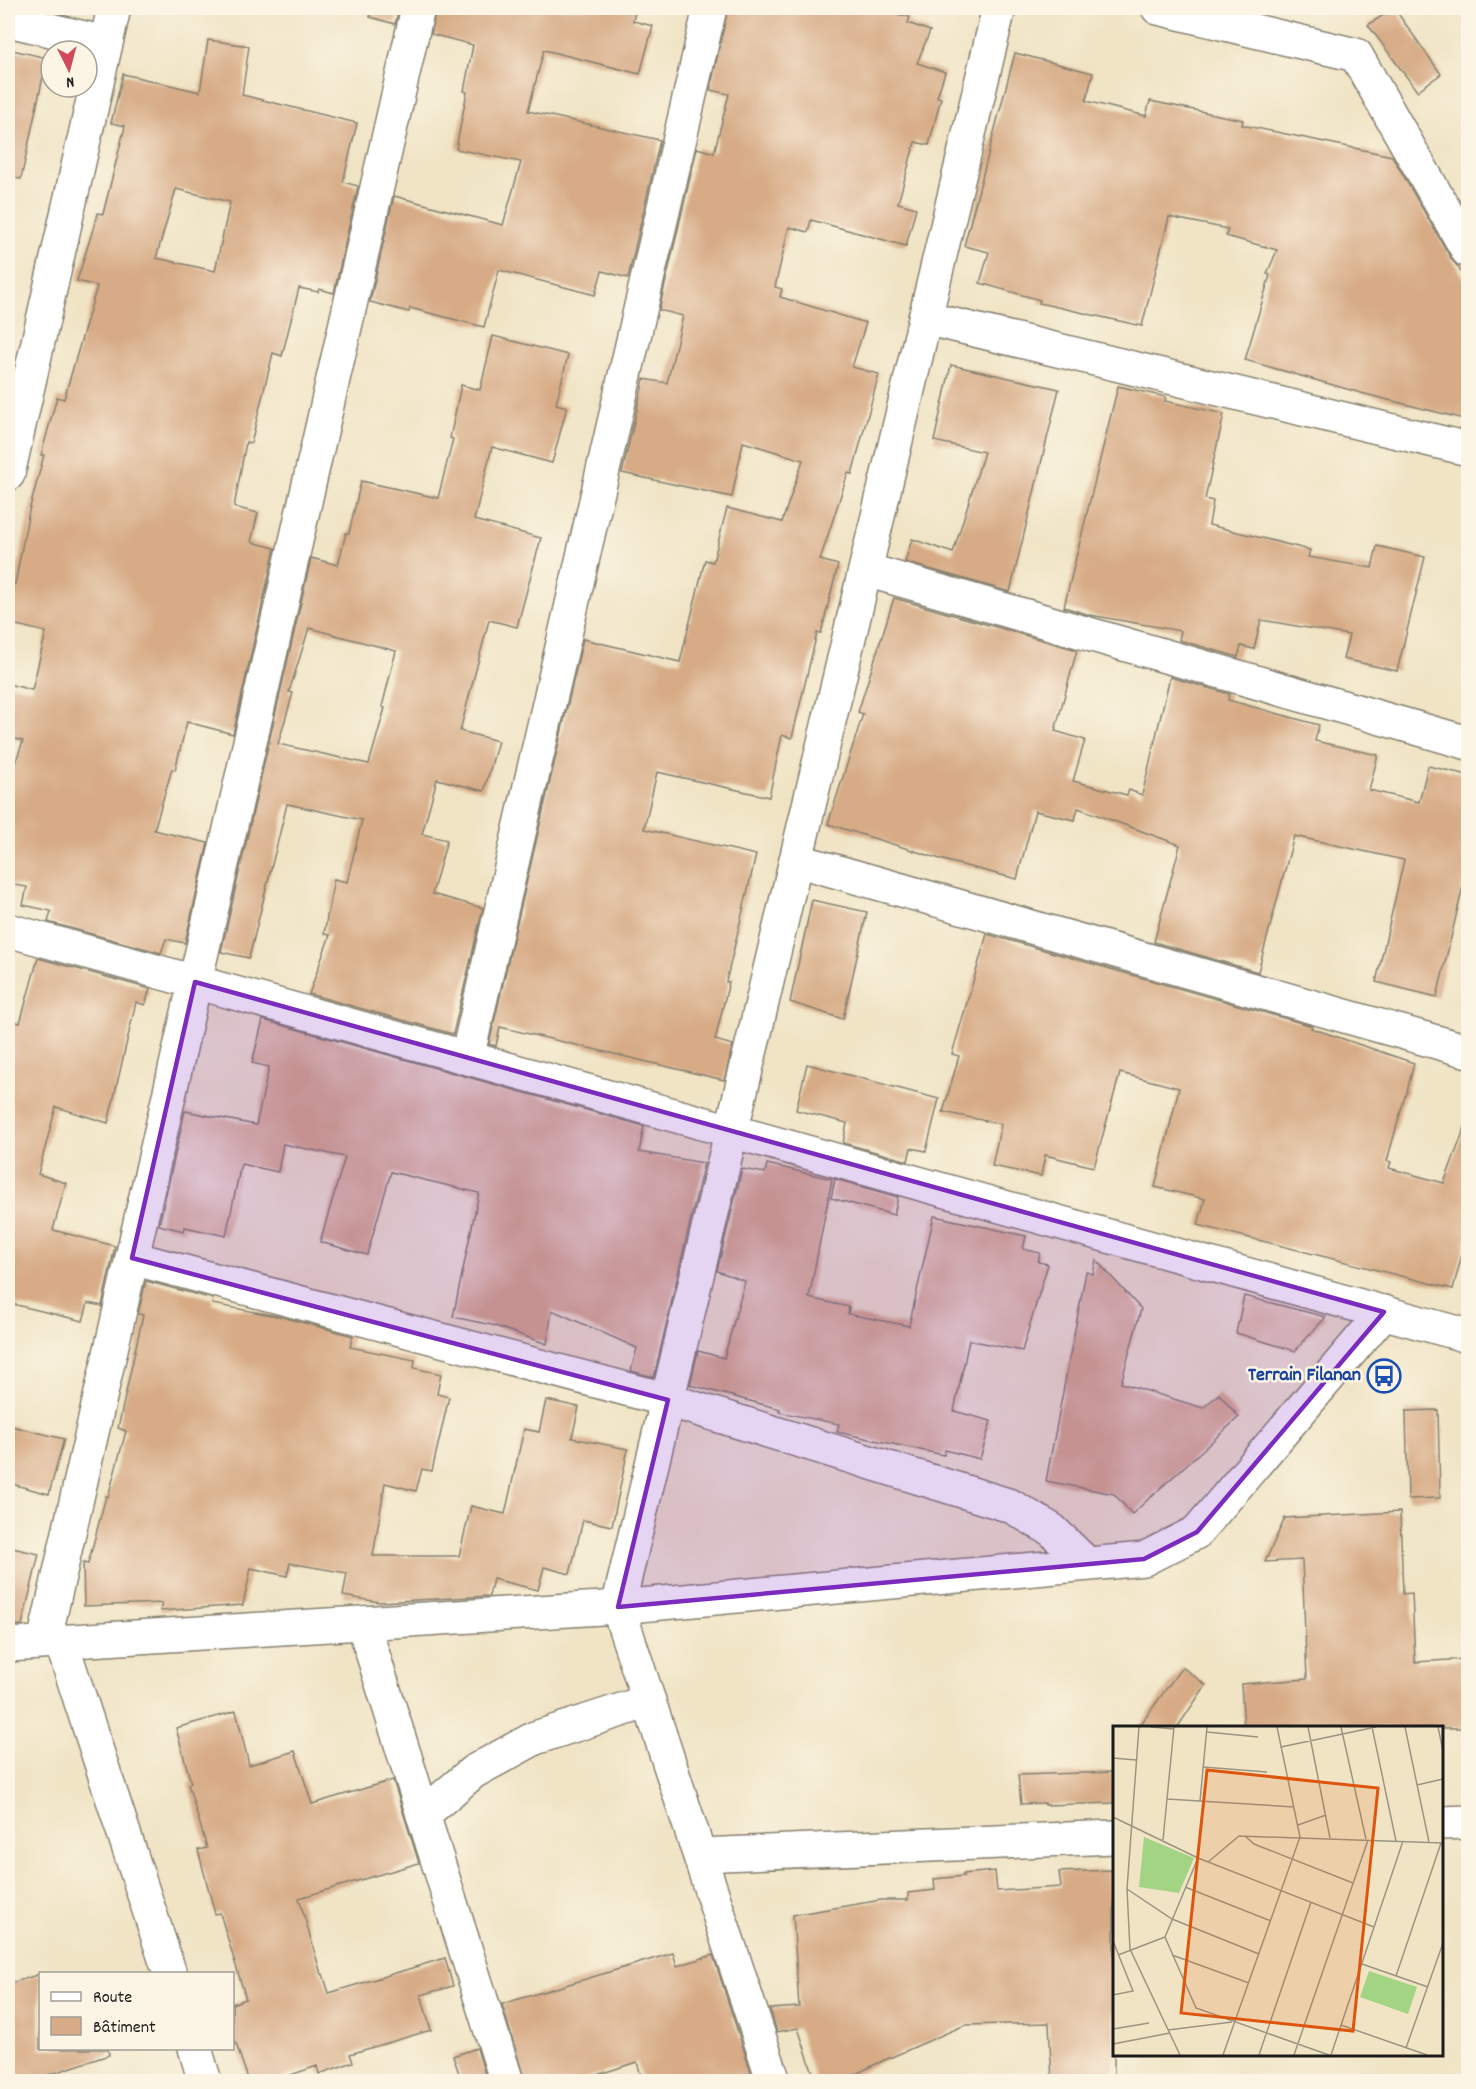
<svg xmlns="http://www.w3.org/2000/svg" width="1476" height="2089" font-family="Dekko,sans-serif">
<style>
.building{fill:#d7ab86;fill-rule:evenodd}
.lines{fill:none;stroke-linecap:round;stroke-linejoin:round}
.minor-casing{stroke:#868070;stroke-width:36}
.minor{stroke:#fff;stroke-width:33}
.marked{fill:#7b2cbf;fill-opacity:0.2;stroke:#7b2cbf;stroke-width:4.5;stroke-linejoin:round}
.labels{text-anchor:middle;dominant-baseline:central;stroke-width:5;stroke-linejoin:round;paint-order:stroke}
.transit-label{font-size:20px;font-weight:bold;fill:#164399;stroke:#fcf5e5;text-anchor:end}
.inset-road{fill:none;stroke:#9b9481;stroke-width:1.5}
.view{fill:#de560d;fill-opacity:0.15;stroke:#de560d;stroke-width:3}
.inset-edge{fill:none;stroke:#1c1c1c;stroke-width:3}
</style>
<rect width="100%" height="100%" fill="#fcf5e5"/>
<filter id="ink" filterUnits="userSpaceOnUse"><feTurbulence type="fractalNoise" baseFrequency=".0167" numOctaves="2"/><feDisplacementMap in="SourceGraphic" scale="12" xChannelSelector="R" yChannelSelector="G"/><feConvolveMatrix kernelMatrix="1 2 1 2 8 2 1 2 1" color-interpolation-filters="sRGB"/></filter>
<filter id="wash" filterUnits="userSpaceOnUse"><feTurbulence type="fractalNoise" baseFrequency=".008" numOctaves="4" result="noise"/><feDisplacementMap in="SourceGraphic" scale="24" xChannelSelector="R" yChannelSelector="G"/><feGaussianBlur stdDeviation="1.35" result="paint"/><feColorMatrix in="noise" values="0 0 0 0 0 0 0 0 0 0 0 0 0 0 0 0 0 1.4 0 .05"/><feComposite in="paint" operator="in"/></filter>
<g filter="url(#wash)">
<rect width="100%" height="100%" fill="#f0e4c5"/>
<g id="blocks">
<g class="building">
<path d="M371,8H399L395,24L370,17Z"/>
<path d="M436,8H636L633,21L653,26L640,74L544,50L528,111L660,140L628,278L602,271L595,295L499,270L484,327L410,308L409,312L370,302L394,196L503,225L521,162L456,149L467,92L464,91L473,45L431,34Z"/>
<path d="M728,8H870L910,17L908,23L930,31L917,63L945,72L937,97L941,98L929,145L915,142L898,203L916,208L906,246L811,220L808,232L789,227L775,287L782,289L780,297L866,323L852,367L879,374L852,474L848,473L820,560L838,565L821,633H817L792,738L782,735L769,797L657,772L644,829L756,855L726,982H729L715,1040L733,1045L724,1080L500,1027L496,1046L489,1044L583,639L680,662L705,560L713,562L727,508L782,522L803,460L743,442L732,497L622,473L644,379L667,383L683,316L659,310L697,148L714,153L729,94L710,90Z"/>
<path d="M1394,8L1441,74L1417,91L1368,25Z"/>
<path d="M208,40L249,46L242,95L357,123L343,182L358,186L334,293L319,289L318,292L299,288L282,356L273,353L251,443L246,442L234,507L258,513L251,542L275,548L233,734L187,722L175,770L172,769L154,830L208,843L185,943L166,939L161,953L48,922L51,911L23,905L27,887L8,884V784L23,741L8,737V684L32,690L46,632L8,623V582L15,584L29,511L44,455H41L57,397L64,399L97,286L77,281L98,213L103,214L125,126L111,123L123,74L200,92ZM176,189L230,202L215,271L156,258Z"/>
<path d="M8,49L47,58L21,179L8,177Z"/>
<path d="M1015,53L1093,73L1086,101L1146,116L1150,101L1243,120L1242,125L1392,156L1452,260L1458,267L1468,286V420L1361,393L1245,360L1270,275L1267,274L1277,250L1226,236L1228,229L1169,217L1142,326L1039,303L1040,300L980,283L989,252L964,246Z"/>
<path d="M493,336L568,355L556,404L567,407L552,463L492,447L474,520L541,538L517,627L489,620L460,731L498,741L484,791L437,779L422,834L447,840L432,894L483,908L453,1034L309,994L330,935L324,934L334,879L347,882L362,820L287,804L249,958L221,952L311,558L338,565L346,533H349L361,481L438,498L453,439L450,438L461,385L480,390ZM309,628L396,651L382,707L385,708L369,764L278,744L293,693L289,692Z"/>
<path d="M951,365L1059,389L1010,592L905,562L912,539L953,553L984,452L934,441Z"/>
<path d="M1118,386L1166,397L1165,401L1224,414L1205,499L1213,501L1209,525L1310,550L1308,557L1372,568L1377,546L1425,557L1397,671L1343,659L1349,635L1261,620L1254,649L1241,646L1238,657L1179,640L1181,631L1090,615L1064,607Z"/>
<path d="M894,598L1077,650L1055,731L1085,740L1073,781L1127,795L1129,790L1142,795L1170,677L1229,694L1228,700L1319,725L1315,741L1378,755L1369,790L1419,802L1428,766L1468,775V883L1464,882L1437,997L1376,982L1404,860L1294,836L1258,972L1154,942L1180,845L1078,808L1075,820L1035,811L1017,879L950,862L828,824L863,714L858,712Z"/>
<path d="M812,900L867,912L843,1019L790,1002Z"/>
<path d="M987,934L1312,1026L1311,1028L1414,1063L1406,1096H1405L1387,1161L1391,1162L1389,1168L1444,1183L1465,1127L1468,1128V1232L1453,1289L1198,1225L1205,1199L1155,1187L1179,1088L1120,1073L1094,1167L1045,1155L1041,1176L992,1166L1001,1124L943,1112L959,1056L952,1054Z"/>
<path d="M38,958L150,989L145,1005L136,1002L108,1123L56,1107L38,1174L66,1183L53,1230L115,1246L102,1306L88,1303L83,1321L8,1303V1020L20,1023Z"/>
<path d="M263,1020L644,1126L639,1152L704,1163L654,1377L631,1371L637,1348L552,1310L547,1344L492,1325L453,1317L479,1193L391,1172L367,1255L320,1242L345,1157L283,1144L278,1172L241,1164L226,1236L185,1227L184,1231L159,1225L185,1111L256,1125L269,1067L252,1063Z"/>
<path d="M807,1064L939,1099L926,1151L911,1148L908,1161L843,1143L847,1123L796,1110Z"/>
<path d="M767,1164L832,1179L809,1298L849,1307L848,1314L909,1326L934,1216L1026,1236L1023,1249L1040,1253L1038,1262L1048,1264L1022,1351L969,1340L954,1411L991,1421L980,1459L945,1450L944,1455L837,1432L839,1424L779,1412L780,1409L690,1385L698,1351L724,1358L745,1281L717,1271L742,1169L765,1173Z"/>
<path d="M835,1179L898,1197L894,1215L831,1198Z"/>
<path d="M1096,1260L1141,1309L1121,1383L1203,1408L1219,1394L1239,1417L1132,1514L1114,1494L1046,1481L1086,1272L1093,1274Z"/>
<path d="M146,1281L213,1299L212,1304L282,1317L353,1336L350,1347L415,1360L414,1368L441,1374L437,1394L449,1397L432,1471L422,1469L416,1491L385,1483L373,1556H459L471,1506L505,1514L524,1429L539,1432L546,1400L579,1407L572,1438L628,1449L612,1526L583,1520L570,1574L544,1567L538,1590L493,1579L489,1596L379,1602L343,1596L347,1573L290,1563L287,1576L251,1568L243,1605L160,1611L162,1603L84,1606L83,1563L88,1564L106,1496L108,1497L126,1431L118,1428L143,1315L138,1314Z"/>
<path d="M1244,1296L1326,1317L1295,1351L1236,1333Z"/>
<path d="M1438,1410L1440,1498L1408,1499L1406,1411Z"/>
<path d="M8,1425L64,1439L49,1494L8,1483Z"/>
<path d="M1400,1512L1403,1594L1412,1593L1415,1662L1468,1659V1728H1244L1241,1684L1307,1679L1302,1560L1265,1562L1285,1518Z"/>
<path d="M8,1547L39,1554L22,1625L8,1626Z"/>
<path d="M1182,1667L1206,1685L1177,1728H1138Z"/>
<path d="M236,1711L249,1765L295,1751L312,1804L393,1780L419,1863L299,1898L321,1974H323L329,1993L445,1958L453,1986L421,1995L431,2030L350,2054L353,2062L319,2074L317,2066L270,2082H249L232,2032V2004L246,1999L220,1913L215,1914L198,1850L207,1848L188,1784L191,1783L176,1728Z"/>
<path d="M1114,1772V1803L1045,1805V1803L1021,1804L1018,1775Z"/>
<path d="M1114,1870V2082H1052L1049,2023L965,2025L878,2063L840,2082H816L798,2028L777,2032L770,2009L799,2007L793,1915L881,1900H908V1893L935,1890L934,1879L964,1876L963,1874L995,1871L997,1891L1061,1887L1059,1872Z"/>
<path d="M673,1953L677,1966L713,1955L754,2082H643L637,2062L575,2082H525L502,2004Z"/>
<path d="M40,1974V2049H108L109,2055L27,2082H8V1984Z"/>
<path d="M477,2048L487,2082H462L453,2056Z"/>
</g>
</g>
</g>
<g filter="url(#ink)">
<use href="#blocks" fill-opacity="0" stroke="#868070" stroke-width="1.5"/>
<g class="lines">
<g class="minor-casing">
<g id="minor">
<path d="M1158,8L1356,55L1468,251"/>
<path d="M8,20L106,43"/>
<path d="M925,318L1468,449"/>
<path d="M8,474L114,8"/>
<path d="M866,570L1468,743"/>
<path d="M796,860L1468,1051"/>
<path d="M8,930L1468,1336"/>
<path d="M467,1058L710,8"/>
<path d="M132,1258L668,1400L1011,1506L1052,1530L1087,1564"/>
<path d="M363,1623L507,2082"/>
<path d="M61,1641L170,1974"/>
<path d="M44,1642L418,8"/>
<path d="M8,1645L618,1607L1144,1559L1197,1532L1384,1312"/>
<path d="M423,1815L473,1772L535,1738L649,1701"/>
<path d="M1442,1823L1468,1822"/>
<path d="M700,1855L1114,1837"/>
<path d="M195,2048L205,2082"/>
<path d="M774,2082L618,1607L999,8"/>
</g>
</g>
<use href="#minor" class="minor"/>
</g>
</g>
<path class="marked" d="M195,982L1384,1312L1197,1532L1144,1559L618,1607L668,1400L132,1258Z"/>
<defs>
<g id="bus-ring" transform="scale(1.725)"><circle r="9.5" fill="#fcf5e5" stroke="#1a4fb4" stroke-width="1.5"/><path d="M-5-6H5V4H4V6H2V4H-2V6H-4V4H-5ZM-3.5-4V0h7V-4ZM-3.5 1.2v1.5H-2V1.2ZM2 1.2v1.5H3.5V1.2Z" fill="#1a4fb4"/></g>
</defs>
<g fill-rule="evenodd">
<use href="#bus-ring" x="1384" y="1376"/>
</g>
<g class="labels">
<g class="transit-label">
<text x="1361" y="1376">Terrain Filanan</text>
</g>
</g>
<g transform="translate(1113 1726)">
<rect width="330" height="330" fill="#f0e4c5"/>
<path d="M31,111L81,132L66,167L26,161ZM256,245L304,261L295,288L247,271Z" fill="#a2d483"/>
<path class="inset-road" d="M26,1L14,163L17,223L67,329M38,1L61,3M195,1L217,112M228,1L253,113M259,1L283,115M292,1L316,116M325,1L330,25M94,6L145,11M168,21L263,1M0,32L23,34M90,41L154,46M304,59L330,53M54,73L181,81M87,75L94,1M0,91L85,132L261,201M185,99L213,89M132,110L141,118L240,157M50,114L61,1M85,132L52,211L83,282L216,329M95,136L126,110L330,117M72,161L158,195M14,163L59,193L146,228M0,215L20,265L0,269M5,229L52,211M59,229L136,257M249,238L315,261M283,250L328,117M228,299L314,329M0,303L36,297M55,304L119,296M0,318L57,307M293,322L330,217M110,329L187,111L164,1M146,329L198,176M181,329L255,114M218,329L290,115"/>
<path class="view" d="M94,44L265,62L240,305L68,287Z"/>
<rect width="330" height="330" class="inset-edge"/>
</g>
<rect width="1476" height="2089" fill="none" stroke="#fcf5e5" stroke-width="30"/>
<rect x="39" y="1972" width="195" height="78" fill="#fcf5e5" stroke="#a29e95" stroke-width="1.5"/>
<rect x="51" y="1992" width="30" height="9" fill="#ffffff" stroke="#a29e95" stroke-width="1.5"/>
<text x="93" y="2002" font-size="18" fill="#1c1c1c">Route</text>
<rect x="51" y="2017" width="30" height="18" fill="#d7ab86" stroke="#a29e95" stroke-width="1.5"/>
<text x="93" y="2032" font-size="18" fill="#1c1c1c">Bâtiment</text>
<g transform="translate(69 69) rotate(174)"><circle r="28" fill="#fcf5e5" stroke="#a29e95" stroke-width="1.5"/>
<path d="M0-4.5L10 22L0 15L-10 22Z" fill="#d1495b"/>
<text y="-9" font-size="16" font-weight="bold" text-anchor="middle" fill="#1c1c1c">N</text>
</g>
</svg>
